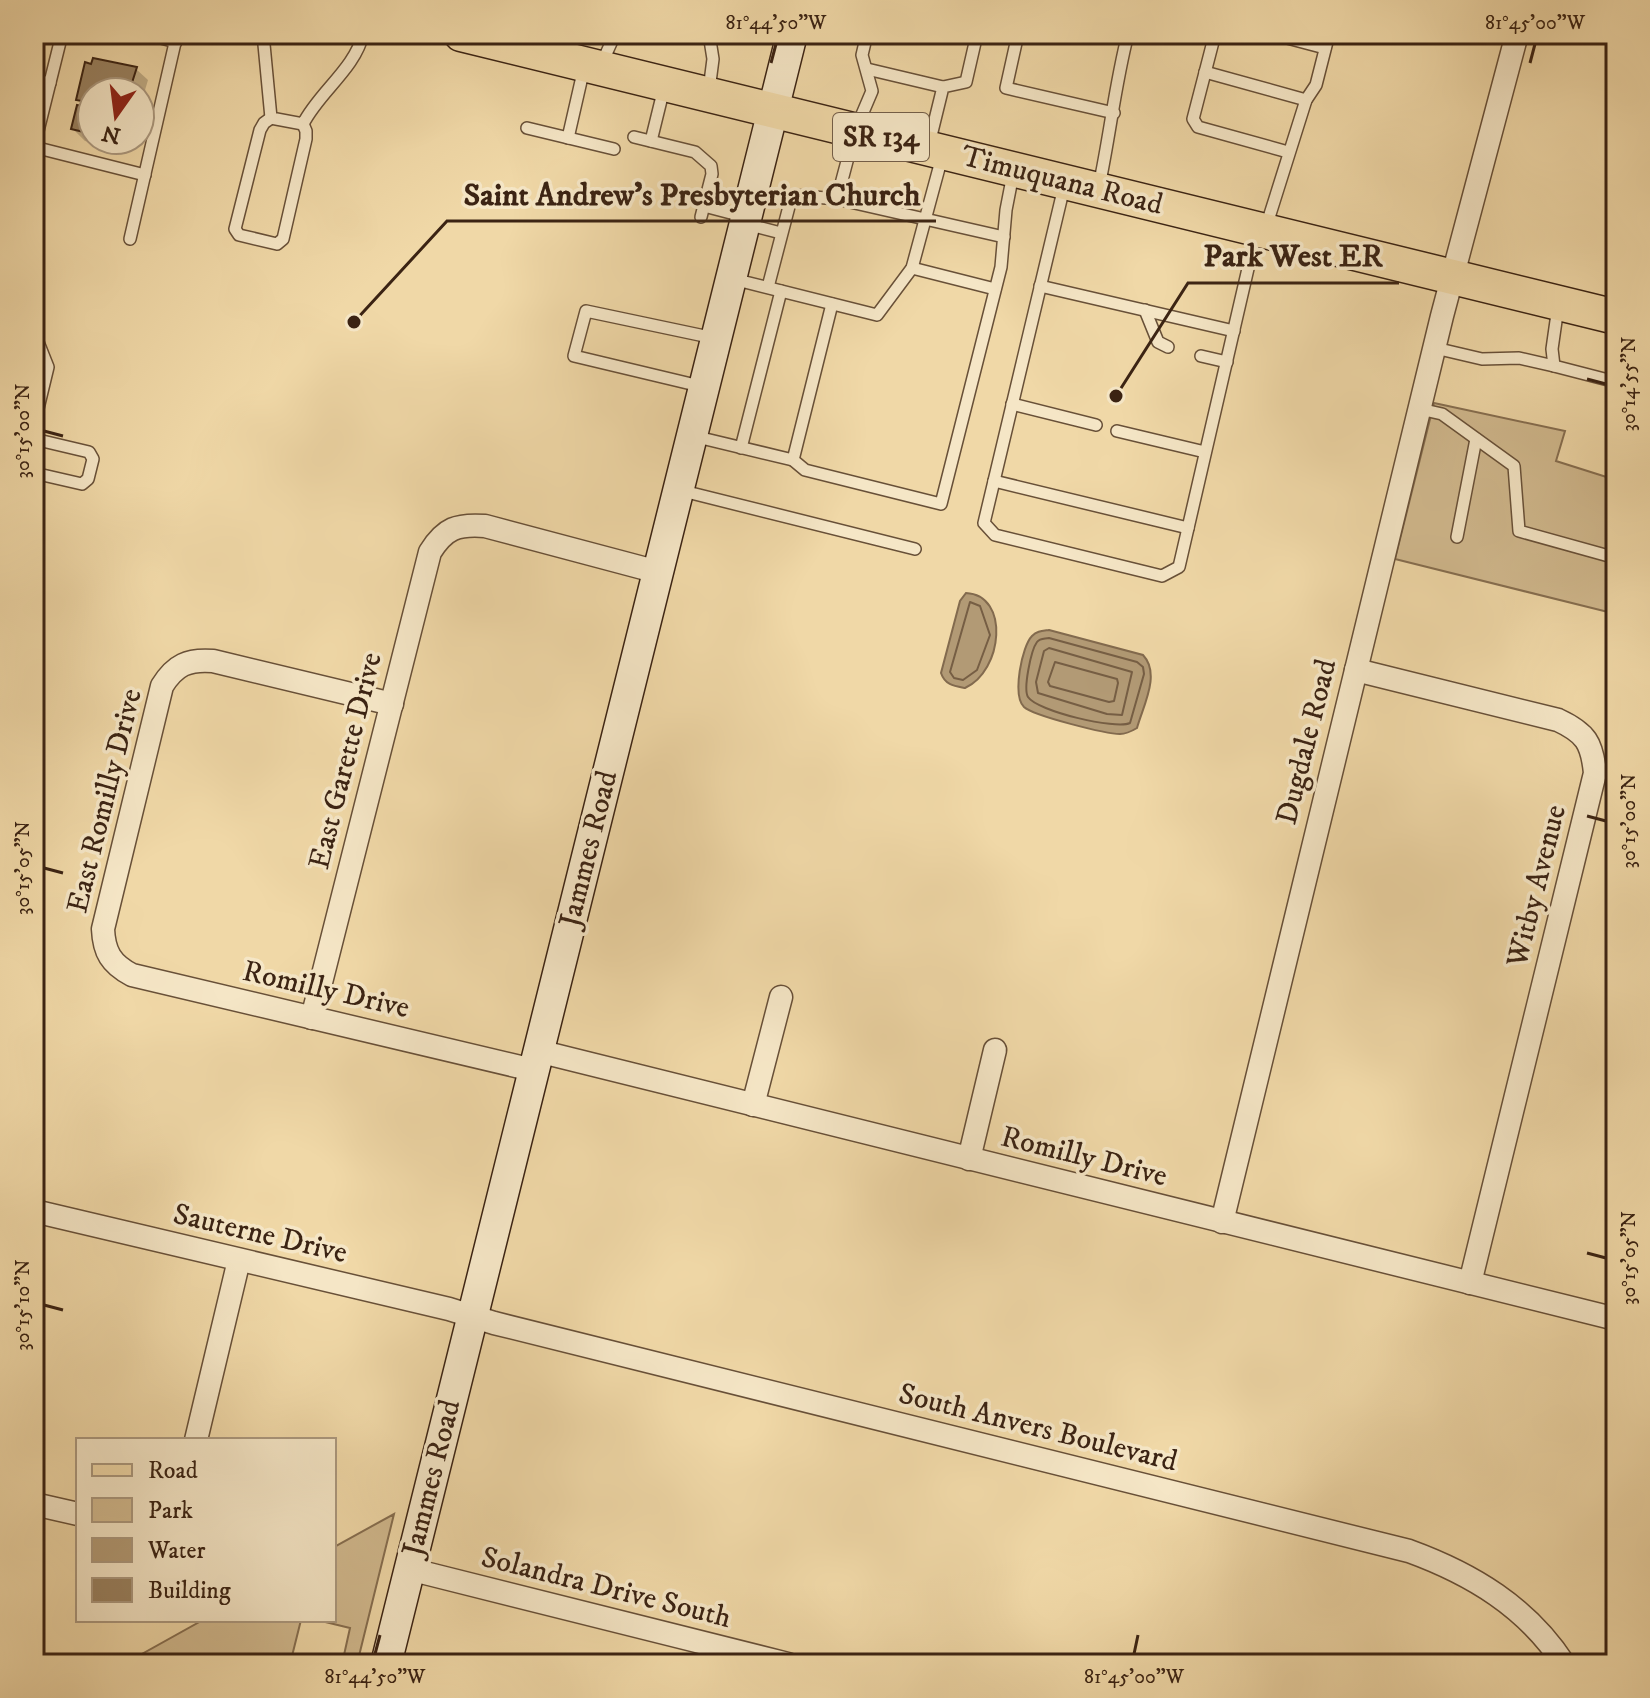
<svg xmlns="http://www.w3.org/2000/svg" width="1650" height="1698" font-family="'IM FELL DW Pica',serif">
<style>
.green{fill:#d1b98e;stroke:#866e50;stroke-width:2}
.water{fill:#b29a75;stroke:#826a4e;stroke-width:2}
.shadow{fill:#0003}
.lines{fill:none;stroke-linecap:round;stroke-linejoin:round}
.shore{stroke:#765e44;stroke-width:2}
.building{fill:#998160;stroke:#3b2313;stroke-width:2}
.lane-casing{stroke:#685038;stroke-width:14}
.street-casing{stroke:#685038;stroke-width:25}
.secondary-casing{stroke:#3b2313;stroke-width:33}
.primary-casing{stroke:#3b2313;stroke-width:37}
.lane{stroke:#f5e6c6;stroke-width:11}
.street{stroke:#f5e6c6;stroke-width:22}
.secondary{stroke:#f5e6c6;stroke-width:30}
.primary{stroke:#f0d8a7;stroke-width:34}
.ticks{fill:none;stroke:#3b2313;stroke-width:3}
.labels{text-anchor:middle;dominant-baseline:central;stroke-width:7;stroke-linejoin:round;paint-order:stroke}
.shield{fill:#f5e6c6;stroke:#735e49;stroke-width:2}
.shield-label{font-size:28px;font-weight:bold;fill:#3b2313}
.street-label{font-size:30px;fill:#3b2313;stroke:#f5e6c6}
.leader{fill:none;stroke:#3b2313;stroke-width:3}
.callout-dot{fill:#3b2313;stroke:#f5e6c6;stroke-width:3}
.callout-label{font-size:32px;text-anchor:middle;font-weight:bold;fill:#3b2313;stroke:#f5e6c6;stroke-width:7;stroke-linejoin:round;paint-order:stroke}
.neatline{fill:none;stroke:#3b2313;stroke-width:3}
.ticks-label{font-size:20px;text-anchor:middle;fill:#3b2313}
</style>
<rect width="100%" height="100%" fill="#f0d8a7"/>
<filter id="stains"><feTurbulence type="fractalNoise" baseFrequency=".0025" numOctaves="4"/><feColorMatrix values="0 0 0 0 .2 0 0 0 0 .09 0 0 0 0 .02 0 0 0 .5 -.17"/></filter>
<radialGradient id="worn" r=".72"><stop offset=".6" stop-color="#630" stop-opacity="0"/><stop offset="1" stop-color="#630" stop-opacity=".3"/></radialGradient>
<g class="green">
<path d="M1434,403L1565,431L1556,461L1616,480V614L1395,559Z"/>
<path d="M394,1514L357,1664H342L350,1628L317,1620H334V1547Z"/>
<path d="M203,1620H301L290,1664H124Z"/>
</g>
<g class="water">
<path d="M966,593C1010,595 1003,671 965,688C954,686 945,685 941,673L960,601Z"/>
<path d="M1049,630L1143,655C1161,674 1143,706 1137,728C1132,731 1126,734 1120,734C1106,734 1034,716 1024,707C1012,695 1022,646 1032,636C1037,631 1042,631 1049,630Z"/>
</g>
<path class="shadow" d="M136,69L148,80L140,107V92H92V140H129L127,151L85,141L73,129L83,104L78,99Z"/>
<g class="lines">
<g class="shore">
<path d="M970,602L980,606L990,635L977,670L963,680L954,678L950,672Z"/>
<path d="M1049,638L1137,662L1143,667L1144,674L1130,723C1116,730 1037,711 1028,697C1023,689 1031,650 1037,642C1040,638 1044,639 1049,638Z"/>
<path d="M1049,648L1132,672L1122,715L1107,714L1038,693L1036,682L1044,651Z"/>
<path d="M1055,662L1117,679L1118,683L1114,701L1109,702L1050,686L1048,682Z"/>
</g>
</g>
<path class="building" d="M93,58L137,67L129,92H92V134L71,129L77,105L81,106L82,101L76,100L85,62L91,64Z"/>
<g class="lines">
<g class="lane-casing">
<g id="lane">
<path d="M62,34L34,147L145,175"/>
<path d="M146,34L176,42"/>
<path d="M263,34L271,118L303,124C319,92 355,69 363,34"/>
<path d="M709,34L713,59L709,90"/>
<path d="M1018,34L1006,88L1114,113"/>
<path d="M1215,34L1193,119L1198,127L1288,152"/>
<path d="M1272,34L1325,48"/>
<path d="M602,63L615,34"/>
<path d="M867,69L943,87"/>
<path d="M1205,72L1306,100"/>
<path d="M34,80L50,83"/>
<path d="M271,118L264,123L260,130L235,229L239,235L277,244L283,239L306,139V131L303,124"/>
<path d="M527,128L614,149"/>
<path d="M634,137L695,152L711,166L712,174L701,217"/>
<path d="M568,138L584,68"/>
<path d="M651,141L664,88"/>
<path d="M929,144L943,87L966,82L977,34"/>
<path d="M1099,186C1110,135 1115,84 1128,34"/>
<path d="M1064,187L984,523L995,535L1162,576L1179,567L1256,234"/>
<path d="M837,199L855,131L872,91L862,55L867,34"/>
<path d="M704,206L746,217"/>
<path d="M746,224L781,233"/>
<path d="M1266,227L1306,100L1316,85L1329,34"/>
<path d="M130,239L177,34"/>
<path d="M912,268L995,289"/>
<path d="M733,279L877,315L912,268L942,157"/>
<path d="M1040,286L1234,331"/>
<path d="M768,287L792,195L837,199L1004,237"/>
<path d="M832,304L793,460L805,470L941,504L1001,267L1006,210L1013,174"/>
<path d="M1558,307L1552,349L1554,366L1616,382"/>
<path d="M1145,310L1158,342L1168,347"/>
<path d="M34,332L48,367L34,425"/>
<path d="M1435,348L1482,359L1519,358L1554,366"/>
<path d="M1201,356L1227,362"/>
<path d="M704,387L574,356L586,311L714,338"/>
<path d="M1012,404L1096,425"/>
<path d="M1420,409L1442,414L1514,466L1519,531L1616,558"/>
<path d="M1117,431L1205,452"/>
<path d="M693,436L793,460"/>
<path d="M34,439L89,452L93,459L88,479L82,484L34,473"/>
<path d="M741,448L781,291"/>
<path d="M994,481L1188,528"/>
<path d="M679,490L915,549"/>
<path d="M1457,537L1476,439"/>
</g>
</g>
<g class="street-casing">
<g id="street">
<path d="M1356,670L1558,720C1586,733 1592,743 1595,773L1470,1283"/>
<path d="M392,704L213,661C188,659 175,665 162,686L103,929C104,952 111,964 132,975L533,1070"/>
<path d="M312,1018L430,552C445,528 457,524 485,526L658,572"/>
<path d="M538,1051L1616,1319"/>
<path d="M753,1105L781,997"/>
<path d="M969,1159L995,1050"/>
<path d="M34,1211L449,1309L494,1323L1409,1551C1472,1574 1527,1607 1564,1664"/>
<path d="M1222,1222L1442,316L1517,34"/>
<path d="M196,1440L239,1260"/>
<path d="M34,1504L78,1514"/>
<path d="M409,1569L788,1664"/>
</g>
</g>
<g class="secondary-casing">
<path id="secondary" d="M386,1664L792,34"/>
</g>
<g class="primary-casing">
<path id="primary" d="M461,34L1616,317"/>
</g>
<use href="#lane" class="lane"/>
<use href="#street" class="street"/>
<use href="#secondary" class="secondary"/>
<use href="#primary" class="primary"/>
</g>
<path class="ticks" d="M771,63L776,44M1530,63L1535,44M1587,379L1606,384M44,431L63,436M1587,816L1606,821M44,868L63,873M1587,1253L1606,1258M44,1305L63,1310M375,1654L380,1635M1134,1654L1138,1635"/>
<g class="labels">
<rect class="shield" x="833" y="113" width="96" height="48" rx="6"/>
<g class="shield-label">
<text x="881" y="137">SR 134</text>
</g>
<g class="street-label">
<text transform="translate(1062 181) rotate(14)">Timuquana Road</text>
<text transform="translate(1307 742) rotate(-76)">Dugdale Road</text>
<text transform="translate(346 761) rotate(-76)">East Garette Drive</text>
<text transform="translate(105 801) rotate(-76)">East Romilly Drive</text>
<text transform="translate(589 849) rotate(-76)">Jammes Road</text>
<text transform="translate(1537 886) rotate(-76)">Witby Avenue</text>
<text transform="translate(326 990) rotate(13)">Romilly Drive</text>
<text transform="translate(1084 1157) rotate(14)">Romilly Drive</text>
<text transform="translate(260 1234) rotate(13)">Sauterne Drive</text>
<text transform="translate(1038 1428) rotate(14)">South Anvers Boulevard</text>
<text transform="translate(432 1478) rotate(-76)">Jammes Road</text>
<text transform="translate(606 1588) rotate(14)">Solandra Drive South</text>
</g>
</g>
<path class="leader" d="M354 322L447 221H936M1116 396L1188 283H1399"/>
<g class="callout-dot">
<circle cx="354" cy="322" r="8"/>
<circle cx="1116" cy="396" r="8"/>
</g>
<g class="callout-label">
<text x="692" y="205">Saint Andrew's Presbyterian Church</text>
<text x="1293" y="266">Park West ER</text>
</g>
<rect width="1650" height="1698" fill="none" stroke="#f0d8a7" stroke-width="88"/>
<rect x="76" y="1438" width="260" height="184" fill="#f5e6c6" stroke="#ab987e" stroke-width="2"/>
<rect x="92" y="1464" width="40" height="12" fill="#f0d8a7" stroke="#ab987e" stroke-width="2"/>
<text x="148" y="1478" font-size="24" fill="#3b2313">Road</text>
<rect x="92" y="1498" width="40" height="24" fill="#d1b98e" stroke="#ab987e" stroke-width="2"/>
<text x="148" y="1518" font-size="24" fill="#3b2313">Park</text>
<rect x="92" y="1538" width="40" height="24" fill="#b29a75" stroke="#ab987e" stroke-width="2"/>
<text x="148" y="1558" font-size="24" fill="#3b2313">Water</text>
<rect x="92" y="1578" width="40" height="24" fill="#998160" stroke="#ab987e" stroke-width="2"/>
<text x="148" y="1598" font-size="24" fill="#3b2313">Building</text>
<g transform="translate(116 116) rotate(194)"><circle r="38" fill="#f5e6c6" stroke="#ab987e" stroke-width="2"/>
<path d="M0-6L14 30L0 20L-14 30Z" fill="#8f2418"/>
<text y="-12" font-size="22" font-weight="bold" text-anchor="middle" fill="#3b2313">N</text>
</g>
<rect x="44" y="44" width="1562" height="1610" class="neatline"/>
<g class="ticks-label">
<text x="776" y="29">81°44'50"W</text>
<text x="1535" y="29">81°45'00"W</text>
<text transform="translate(1628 384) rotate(-90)" y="7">30°14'55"N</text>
<text transform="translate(22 431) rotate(-90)" y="7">30°15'00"N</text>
<text transform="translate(1628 821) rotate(-90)" y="7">30°15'00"N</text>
<text transform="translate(22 868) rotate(-90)" y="7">30°15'05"N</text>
<text transform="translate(1628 1258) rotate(-90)" y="7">30°15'05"N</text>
<text transform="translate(22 1305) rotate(-90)" y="7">30°15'10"N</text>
<text x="375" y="1683">81°44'50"W</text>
<text x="1134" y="1683">81°45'00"W</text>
</g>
<rect width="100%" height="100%" filter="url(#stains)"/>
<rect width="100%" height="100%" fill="url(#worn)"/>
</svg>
